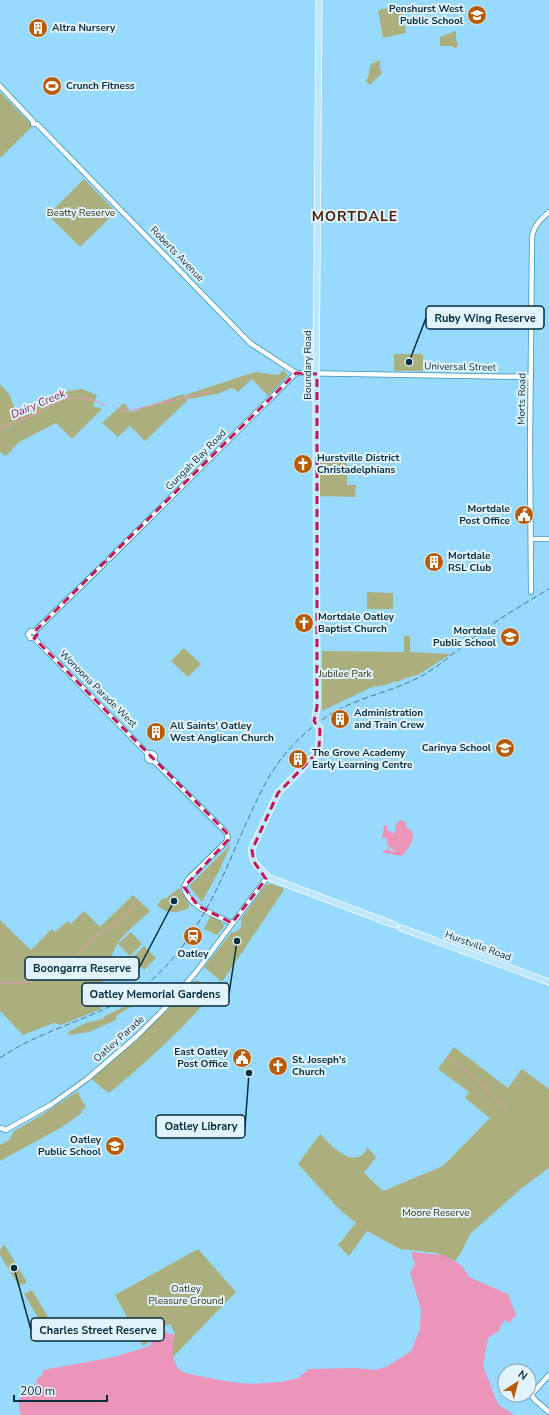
<svg xmlns="http://www.w3.org/2000/svg" width="549" height="1415" font-family="'Nunito Sans',sans-serif">
<style>
.green{fill:#aaaf7d}
.water{fill:#ec95ba}
.lines{fill:none;stroke-linecap:round;stroke-linejoin:round}
.stream{stroke:#ec95ba;stroke-width:1}
.minor-casing{stroke:#3690bb;stroke-width:6}
.major-casing{stroke:#fff;stroke-width:7}
.minor{stroke:#fff;stroke-width:4.5}
.major{stroke:#bee7fd;stroke-width:5.5}
.rail{stroke:#42758e;stroke-width:1;stroke-dasharray:6 3;stroke-linecap:butt}
.major-bridge-casing{stroke:#fff;stroke-width:7;stroke-linecap:butt}
.major-bridge{stroke:#bee7fd;stroke-width:5.5}
.marked{fill:none;stroke:#c2185b;stroke-width:3;stroke-dasharray:8 5;stroke-linejoin:round}
.labels{text-anchor:middle;dominant-baseline:central;stroke-width:4;stroke-linejoin:round;paint-order:stroke}
.poi-label{font-size:10px;font-weight:bold;fill:#052d3e;stroke:#e3f3fc;text-anchor:start}
.park-label{font-size:10px;fill:#343610;stroke:#e3f3fc}
.street-label{font-size:10px;fill:#052d3e;stroke:#e3f3fc}
.water-label{font-size:11px;font-style:italic;fill:#801c52;stroke:#e3f3fc}
.district-label{font-size:14px;font-weight:bold;letter-spacing:1px;fill:#4b1f00;stroke:#e3f3fc}
.leader{fill:none;stroke:#052d3e;stroke-width:1.5}
.callout-dot{fill:#052d3e;stroke:#e3f3fc;stroke-width:1.5}
.callout{fill:#e3f3fc;stroke:#052d3e;stroke-width:1.5}
.callout-label{font-size:11px;text-anchor:middle;font-weight:bold;fill:#052d3e}
</style>
<rect width="100%" height="100%" fill="#97dafe"/>
<g class="green">
<path d="M400,6L402,7L406,33L383,38L378,10Z"/>
<path d="M456,31V38L458,46L456,48L450,46H440V37Z"/>
<path d="M380,60V70L383,72L370,85L366,81L368,77L371,64Z"/>
<path d="M0,92L33,126L0,158Z"/>
<path d="M84,179L116,212L80,247L48,215Z"/>
<rect x="394" y="354" width="29" height="17"/>
<path d="M283,370L288,375L268,396L252,379L238,392L232,388L217,394L189,399L185,395L255,372L279,375Z"/>
<path d="M0,384L9,394L16,411L53,394L75,390L82,389L97,395L93,406L102,409L72,439L56,423L19,442L6,456L0,452Z"/>
<path d="M183,394L188,400L145,441L130,426L118,437L102,423L124,403L131,412Z"/>
<path d="M319,461L347,462V485H356L355,497L319,496Z"/>
<path d="M367,592L393,593V609H367Z"/>
<path d="M404,636H410V652L451,654L418,675L405,678L398,682L396,681L383,686L381,685L378,687L375,686L370,688L322,711V651L404,652Z"/>
<path d="M184,648L201,664L188,677L171,661Z"/>
<path d="M231,844L220,869L202,902L189,886Z"/>
<path d="M268,884H272L283,888L284,890L222,982L204,967L231,933C239,932 243,927 241,919L265,886Z"/>
<path d="M179,888L189,904V908C177,914 167,914 157,905L163,898L165,899Z"/>
<path d="M133,895L150,911C135,926 108,943 111,968H105L102,981L105,986L107,994L103,1001L101,1009L61,1025L54,1023L23,1035L0,1011V920L31,950L52,929L55,932L68,921L71,924L84,911L100,927Z"/>
<path d="M211,915L224,924L223,928L217,935L204,929Z"/>
<path d="M131,932L142,944L130,956L118,944Z"/>
<path d="M144,946L156,958L144,970L132,958Z"/>
<path d="M198,980L212,995C181,1030 146,1063 109,1093L103,1089L92,1079L93,1075L122,1051L172,1006L192,982Z"/>
<path d="M130,1004L132,1006L116,1016V1020L89,1032L69,1035L68,1032L86,1023L103,1019L105,1016Z"/>
<path d="M454,1047L508,1088L522,1069L549,1089V1168L522,1188L470,1234L462,1251L455,1261L437,1253L400,1249L367,1231L349,1256L338,1245L356,1223L339,1209L298,1164L320,1134C331,1145 352,1170 367,1150L366,1146L376,1157L364,1173L383,1191L443,1166L490,1118L465,1098L469,1092L438,1069Z"/>
<path d="M78,1091L80,1097L86,1107L81,1111L82,1113L62,1127L0,1161V1145L9,1140L14,1131L37,1118Z"/>
<path d="M4,1244L27,1282L19,1286L0,1255V1250Z"/>
<path d="M198,1249L236,1292L173,1357V1342L175,1334L170,1324L155,1330C152,1338 150,1342 143,1346L115,1295Z"/>
<path d="M32,1290L51,1322L43,1326L24,1294Z"/>
</g>
<g class="water">
<path d="M400,820L406,822V827C420,833 410,848 402,856L384,853L382,851L387,850V847L392,852L394,850L388,846L386,838H382L384,826L387,825V830L393,833L395,832V826Z"/>
<path d="M411,1252L443,1255L455,1261L463,1267L469,1277L508,1294L516,1315L509,1323L505,1320L501,1325L499,1331L488,1338L483,1366L498,1404L514,1415H21C16,1401 20,1397 28,1386L30,1388L37,1383L36,1380L42,1375L43,1370L114,1357L150,1346L155,1330L161,1327L168,1334H175L173,1342V1357L178,1369L185,1373L224,1381L251,1384L282,1382L298,1378L309,1369L357,1368L375,1370L388,1366L411,1351L420,1329L421,1309L410,1273L415,1264Z"/>
</g>
<g class="lines">
<g class="stream">
<path d="M117,409L126,411L210,392"/>
<path d="M0,429C13,422 27,418 40,412C47,409 52,404 59,401C73,395 94,398 107,406"/>
<path d="M0,983H22L44,978L62,971L96,936L113,926L138,903"/>
<path d="M448,1056L473,1076L507,1111"/>
</g>
<g class="minor-casing">
<g id="minor">
<path d="M0,86L33,121V124H37L250,343L296,373L531,377"/>
<path d="M531,539H549"/>
<path d="M109,559L296,373"/>
<path d="M531,592L530,445L532,238C533,226 541,219 549,212"/>
<path d="M34,632L104,564"/>
<path d="M34,638L148,754"/>
<path d="M34,638H30L28,634L31,631L34,632"/>
<circle cx="151" cy="757" r="4"/>
<path d="M153,760L226,832L228,838L226,842L188,879L184,887C187,907 216,915 232,923"/>
<path d="M0,1128L6,1130L11,1127L52,1104L87,1079L136,1037L164,1009L196,972L266,879"/>
<path d="M549,1375L531,1395L536,1401L549,1412"/>
</g>
</g>
<g class="major-casing">
<g id="major">
<path d="M316,723L315,718L317,707L316,396L319,0"/>
<path d="M266,875C258,866 250,861 252,848L278,793L318,752L319,745L320,729"/>
<path d="M270,878L395,925"/>
<path d="M401,928L549,982"/>
</g>
</g>
<use href="#minor" class="minor"/>
<use href="#major" class="major"/>
<path class="rail" d="M0,1058C49,1024 112,1017 156,976C199,936 221,881 244,828C256,802 267,775 286,753C300,736 319,720 338,710C366,695 398,690 425,674C442,664 457,650 473,638C497,620 523,604 549,589"/>
<g class="major-bridge-casing">
<path id="major-bridge" d="M316,723L320,729"/>
</g>
<use href="#major-bridge" class="major-bridge"/>
</g>
<path class="marked" d="M296,373L317,374V707L314,721L320,730L319,747L313,757L278,793L252,850L254,862L266,879L232,923L198,906L184,887L228,840L226,832L34,638L37,635L34,632Z"/>
<defs>
<g id="school-disc" transform="scale(1)"><circle r="9.5" fill="#b85b06" stroke="#e3f3fc"/><path d="M0-5L7-2L0 1L-7-2ZM-4 1L0 2.5L4 1V4Q0 6-4 4Z" fill="#fff"/></g>
<g id="building-disc" transform="scale(1)"><circle r="9.5" fill="#b85b06" stroke="#e3f3fc"/><path d="M-4-6H4V6H1V3H-1V6H-4ZM-2.5-4.3h1.7v1.8h-1.7ZM.8-4.3h1.7v1.8H.8ZM-2.5-1h1.7V.8h-1.7ZM.8-1h1.7V.8H.8Z" fill="#fff"/></g>
<g id="stadium-disc" transform="scale(1)"><circle r="9.5" fill="#b85b06" stroke="#e3f3fc"/><path d="M0-5a6.5 5 0 1 0 0 10a6.5 5 0 1 0 0-10ZM-3.5-1.8h7v3.6h-7Z" fill="#fff"/></g>
<g id="church-disc" transform="scale(1)"><circle r="9.5" fill="#b85b06" stroke="#e3f3fc"/><path d="M-1.2-6h2.4v3.5h3.3v2.4h-3.3V6h-2.4V-.1h-3.3v-2.4h3.3Z" fill="#fff"/></g>
<g id="civic-disc" transform="scale(1)"><circle r="9.5" fill="#b85b06" stroke="#e3f3fc"/><path d="M-.6-6.5H3V-4.5H.6V-3L4-1V1h2V6H-6V1h2V-1L-.6-3ZM-1.2 2.5V6h2.4V2.5Z" fill="#fff"/></g>
<g id="station-disc" transform="scale(1)"><circle r="9.5" fill="#b85b06" stroke="#e3f3fc"/><path d="M-3-6H3Q5-6 5-4V2Q5 4 3 4L4.5 6H3L1.5 4h-3L-3 6H-4.5L-3 4Q-5 4-5 2V-4Q-5-6-3-6ZM-3.5-4v3h7v-3ZM-3.5 1v1.5H-2V1ZM2 1v1.5H3.5V1Z" fill="#fff"/></g>
</defs>
<g fill-rule="evenodd">
<use href="#school-disc" x="477" y="15"/>
<use href="#building-disc" x="38" y="28"/>
<use href="#stadium-disc" x="52" y="86"/>
<use href="#church-disc" x="303" y="464"/>
<use href="#civic-disc" x="524" y="515"/>
<use href="#building-disc" x="434" y="562"/>
<use href="#church-disc" x="304" y="623"/>
<use href="#school-disc" x="510" y="637"/>
<use href="#building-disc" x="340" y="719"/>
<use href="#building-disc" x="156" y="732"/>
<use href="#school-disc" x="505" y="748"/>
<use href="#building-disc" x="298" y="759"/>
<use href="#station-disc" x="193" y="936"/>
<use href="#civic-disc" x="242" y="1058"/>
<use href="#church-disc" x="278" y="1066"/>
<use href="#school-disc" x="115" y="1146"/>
</g>
<g class="labels">
<g class="poi-label">
<text x="463" y="9" text-anchor="end">Penshurst West<tspan x="463" dy="12">Public School</tspan></text>
<text x="52" y="28">Altra Nursery</text>
<text x="66" y="86">Crunch Fitness</text>
<text x="317" y="458">Hurstville District<tspan x="317" dy="12">Christadelphians</tspan></text>
<text x="510" y="509" text-anchor="end">Mortdale<tspan x="510" dy="12">Post Office</tspan></text>
<text x="448" y="556">Mortdale<tspan x="448" dy="12">RSL Club</tspan></text>
<text x="318" y="617">Mortdale Oatley<tspan x="318" dy="12">Baptist Church</tspan></text>
<text x="496" y="631" text-anchor="end">Mortdale<tspan x="496" dy="12">Public School</tspan></text>
<text x="354" y="713">Administration<tspan x="354" dy="12">and Train Crew</tspan></text>
<text x="170" y="726">All Saints' Oatley<tspan x="170" dy="12">West Anglican Church</tspan></text>
<text x="491" y="748" text-anchor="end">Carinya School</text>
<text x="312" y="753">The Grove Academy<tspan x="312" dy="12">Early Learning Centre</tspan></text>
<text x="193" y="954" text-anchor="middle">Oatley</text>
<text x="228" y="1052" text-anchor="end">East Oatley<tspan x="228" dy="12">Post Office</tspan></text>
<text x="292" y="1060">St. Joseph's<tspan x="292" dy="12">Church</tspan></text>
<text x="101" y="1140" text-anchor="end">Oatley<tspan x="101" dy="12">Public School</tspan></text>
</g>
<g class="park-label">
<text x="81" y="213">Beatty Reserve</text>
<text x="345" y="674">Jubilee Park</text>
<text x="436" y="1213">Moore Reserve</text>
<text x="186" y="1289">Oatley<tspan x="186" dy="12">Pleasure Ground</tspan></text>
</g>
<g class="street-label">
<text transform="translate(177 254) rotate(46)">Roberts Avenue</text>
<text transform="translate(308 365) rotate(-90)">Boundary Road</text>
<text transform="translate(460 367) rotate(1)">Universal Street</text>
<text transform="translate(522 399) rotate(-89)">Morts Road</text>
<text transform="translate(196 460) rotate(-45)">Gungah Bay Road</text>
<text transform="translate(98 689) rotate(45)">Wonoona Parade West</text>
<text transform="translate(478 946) rotate(20)">Hurstville Road</text>
<text transform="translate(119 1039) rotate(-42)">Oatley Parade</text>
</g>
<g class="water-label">
<text transform="translate(38 404) rotate(-23)">Dairy Creek</text>
</g>
<g class="district-label">
<text x="355" y="216">MORTDALE</text>
</g>
</g>
<path class="leader" d="M409 362L426 318M174 901L139 968M237 941L229 994M249 1073L245 1127M14 1268L31 1330"/>
<g class="callout-dot">
<circle cx="409" cy="362" r="4"/>
<circle cx="174" cy="901" r="4"/>
<circle cx="237" cy="941" r="4"/>
<circle cx="249" cy="1073" r="4"/>
<circle cx="14" cy="1268" r="4"/>
</g>
<g class="callout">
<rect x="426" y="306" width="118" height="23" rx="4"/>
<rect x="25" y="957" width="114" height="23" rx="4"/>
<rect x="82" y="983" width="147" height="23" rx="4"/>
<rect x="156" y="1115" width="89" height="23" rx="4"/>
<rect x="31" y="1318" width="133" height="23" rx="4"/>
</g>
<g class="callout-label">
<text x="485" y="322">Ruby Wing Reserve</text>
<text x="82" y="972">Boongarra Reserve</text>
<text x="155" y="998">Oatley Memorial Gardens</text>
<text x="201" y="1130">Oatley Library</text>
<text x="98" y="1334">Charles Street Reserve</text>
</g>
<g transform="translate(517 1383) rotate(36)"><circle r="19" fill="#e3f3fc" stroke="#8aa4b0"/>
<path d="M0-3L7 15L0 10L-7 15Z" fill="#b85b06"/>
<text y="-6" font-size="11" font-weight="bold" text-anchor="middle" fill="#052d3e">N</text>
</g>
<path d="M14 1395v6h93v-6" fill="none" stroke="#052d3e" stroke-width="2"/>
<text x="20" y="1395" font-size="12" fill="#052d3e" stroke="#e3f3fc" stroke-width="3" paint-order="stroke">200 m</text>
</svg>
